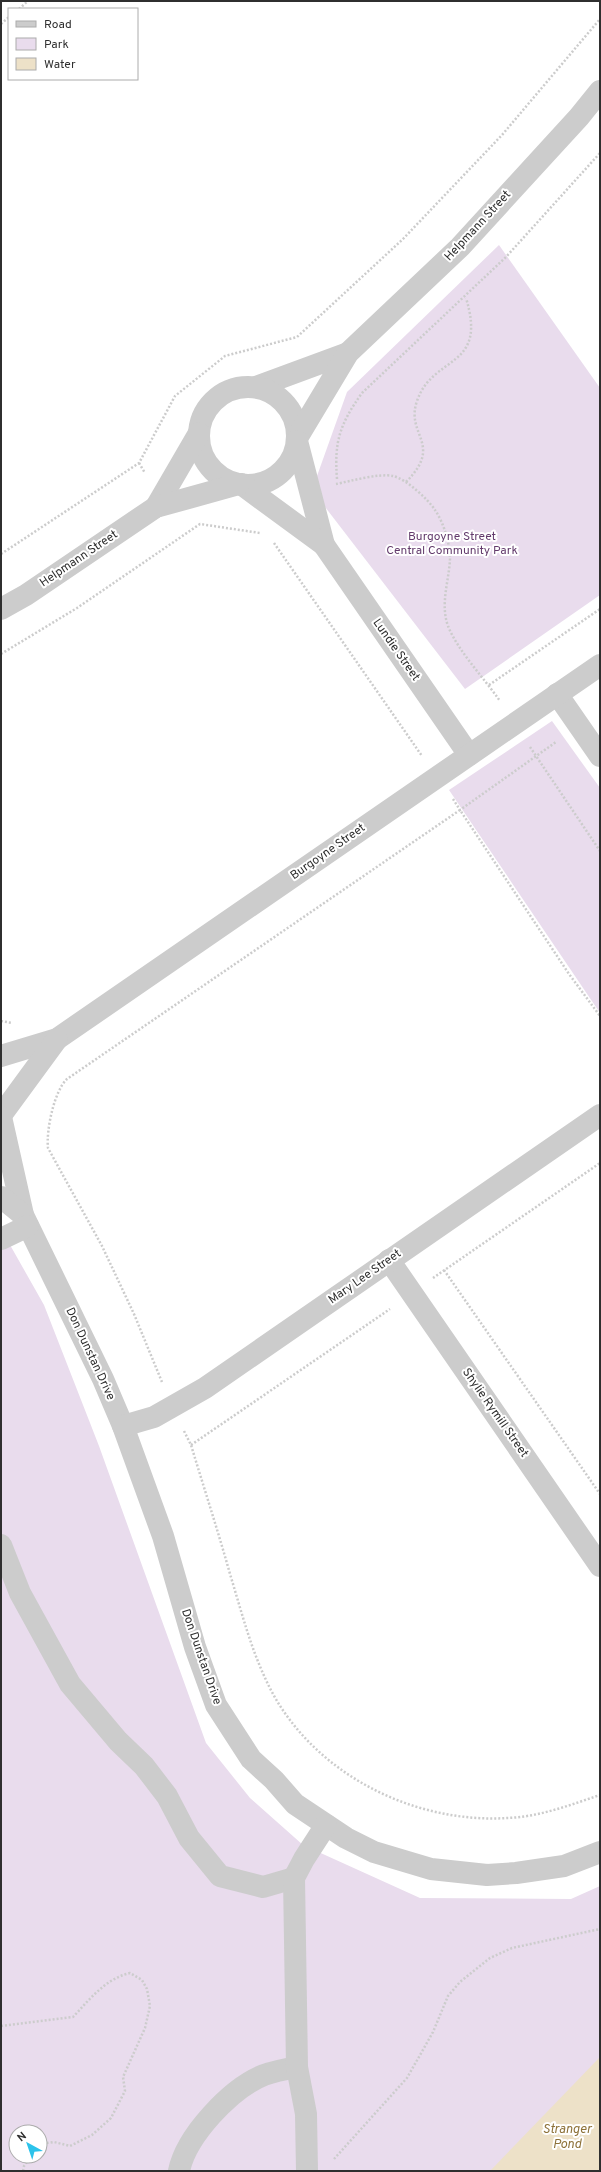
<svg xmlns="http://www.w3.org/2000/svg" width="601" height="2172" font-family="Overpass,sans-serif">
<style>
.green{fill:#e9dced;fill-rule:evenodd}
.water{fill:#ede1c8}
.lines{fill:none;stroke-linecap:round;stroke-linejoin:round}
.path{stroke:#ccc;stroke-width:2.5;stroke-dasharray:2 2;stroke-linecap:butt}
.minor{stroke:#ccc;stroke-width:22}
.labels{text-anchor:middle;dominant-baseline:central;stroke-width:4;stroke-linejoin:round;paint-order:stroke}
.street-label{font-size:12px;fill:#2f2f2f;stroke:#fff}
.park-label{font-size:12px;fill:#633b6c;stroke:#fff}
.water-label{font-size:13px;font-style:italic;fill:#8d7138;stroke:#fff}
</style>
<rect width="100%" height="100%" fill="#fff"/>
<g class="green">
<path d="M499,245L600,388V595L465,689L312,490L347,392Z"/>
<path d="M552,721L600,788V1013L449,790Z"/>
<path d="M1,1229L44,1305L99,1446L206,1743L250,1798L303,1845L420,1898L571,1899L600,1886V2171H1ZM16,2132H40V2156H16Z"/>
</g>
<path class="water" d="M600,2057V2171H490Z"/>
<g class="lines">
<g class="path">
<path d="M19,9L28,1"/>
<path d="M1,24L9,17"/>
<path d="M139,463L145,473"/>
<path d="M337,479C334,441 340,424 362,393L506,257L600,153"/>
<path d="M406,482C444,444 405,435 417,401C433,354 488,370 466,298"/>
<path d="M336,484C351,481 379,473 393,476C406,479 428,499 435,510C444,523 450,544 450,559C449,581 440,604 448,626C458,651 484,678 500,701"/>
<path d="M274,543L422,756"/>
<path d="M1,554L139,463L175,396L225,356L297,337L403,239L502,135L600,19"/>
<path d="M1,654L77,608L200,524L260,533"/>
<path d="M489,685L600,609"/>
<path d="M530,747L600,851"/>
<path d="M453,799L460,810L556,742"/>
<path d="M1,1021L12,1023"/>
<path d="M444,1270L600,1494"/>
<path d="M433,1278L600,1163"/>
<path d="M162,1382L134,1314L102,1246L48,1148C46,1131 54,1091 67,1079L460,810L569,974L600,1016"/>
<path d="M184,1431L191,1445C204,1488 218,1531 230,1574C241,1610 250,1646 266,1680C307,1770 410,1824 507,1818C539,1817 570,1805 600,1795"/>
<path d="M191,1445L390,1309"/>
<path d="M1,2026L73,2017C90,1999 105,1979 130,1973L142,1980L147,1989L150,2006L145,2028L123,2077L125,2091L111,2118L92,2135L70,2146L54,2142L40,2144"/>
<path d="M334,2159L407,2078L433,2032L448,1996L460,1982L490,1958L512,1948L600,1929"/>
<path d="M23,2171L24,2166L31,2156"/>
</g>
<g class="minor">
<path d="M256,387L348,353"/>
<circle cx="248" cy="436" r="49"/>
<path d="M297,438L348,353L460,247L579,117L600,91"/>
<path d="M297,441L324,545"/>
<path d="M241,484L324,545L469,755"/>
<path d="M156,507L199,433"/>
<path d="M1,609L26,595L156,507L239,484"/>
<path d="M557,694L600,756"/>
<path d="M1,1056L57,1039L600,665"/>
<path d="M2,1114L57,1039"/>
<path d="M1,1117L23,1215L103,1379L123,1426L163,1536L195,1647L216,1705L251,1759L274,1780L295,1804L346,1838L374,1852L431,1869L487,1875L516,1873L564,1866L600,1852"/>
<path d="M1,1197L23,1215"/>
<path d="M1,1239L28,1226"/>
<path d="M389,1260L600,1566"/>
<path d="M123,1426L154,1417L205,1388L600,1115"/>
<path d="M1,1545L20,1593L70,1684L118,1741L144,1766L167,1796L189,1838L220,1876L263,1887L294,1878"/>
<path d="M179,2171C186,2136 231,2088 264,2075C275,2071 286,2069 297,2067"/>
<path d="M307,2171L306,2114L297,2067L294,1878L304,1859L326,1825"/>
</g>
</g>
<g class="labels">
<g class="street-label">
<text transform="translate(478 226) rotate(-47)">Helpmann Street</text>
<text transform="translate(79 559) rotate(-34)">Helpmann Street</text>
<text transform="translate(396 650) rotate(55)">Lundie Street</text>
<text transform="translate(328 852) rotate(-35)">Burgoyne Street</text>
<text transform="translate(365 1277) rotate(-35)">Mary Lee Street</text>
<text transform="translate(90 1354) rotate(65)">Don Dunstan Drive</text>
<text transform="translate(495 1413) rotate(55)">Shylie Rymill Street</text>
<text transform="translate(201 1657) rotate(71)">Don Dunstan Drive</text>
</g>
<g class="park-label">
<text x="452" y="537">Burgoyne Street<tspan x="452" dy="14">Central Community Park</tspan></text>
</g>
<g class="water-label">
<text x="567" y="2130">Stranger<tspan x="567" dy="15">Pond</tspan></text>
</g>
</g>
<rect width="601" height="2172" fill="none" stroke="#2f2f2f" stroke-width="4"/>
<rect x="8" y="8" width="130" height="72" fill="#ffffff" stroke="#acacac"/>
<rect x="16" y="21" width="20" height="6" fill="#cccccc" stroke="#acacac"/>
<text x="44" y="28" font-size="12" fill="#2f2f2f">Road</text>
<rect x="16" y="38" width="20" height="12" fill="#e9dced" stroke="#acacac"/>
<text x="44" y="48" font-size="12" fill="#2f2f2f">Park</text>
<rect x="16" y="58" width="20" height="12" fill="#ede1c8" stroke="#acacac"/>
<text x="44" y="68" font-size="12" fill="#2f2f2f">Water</text>
<g transform="translate(28 2144) rotate(320)"><circle r="19" fill="#ffffff" stroke="#acacac"/>
<path d="M0-3L7 15L0 10L-7 15Z" fill="#2cc3eb"/>
<text y="-6" font-size="11" font-weight="bold" text-anchor="middle" fill="#2f2f2f">N</text>
</g>
</svg>
